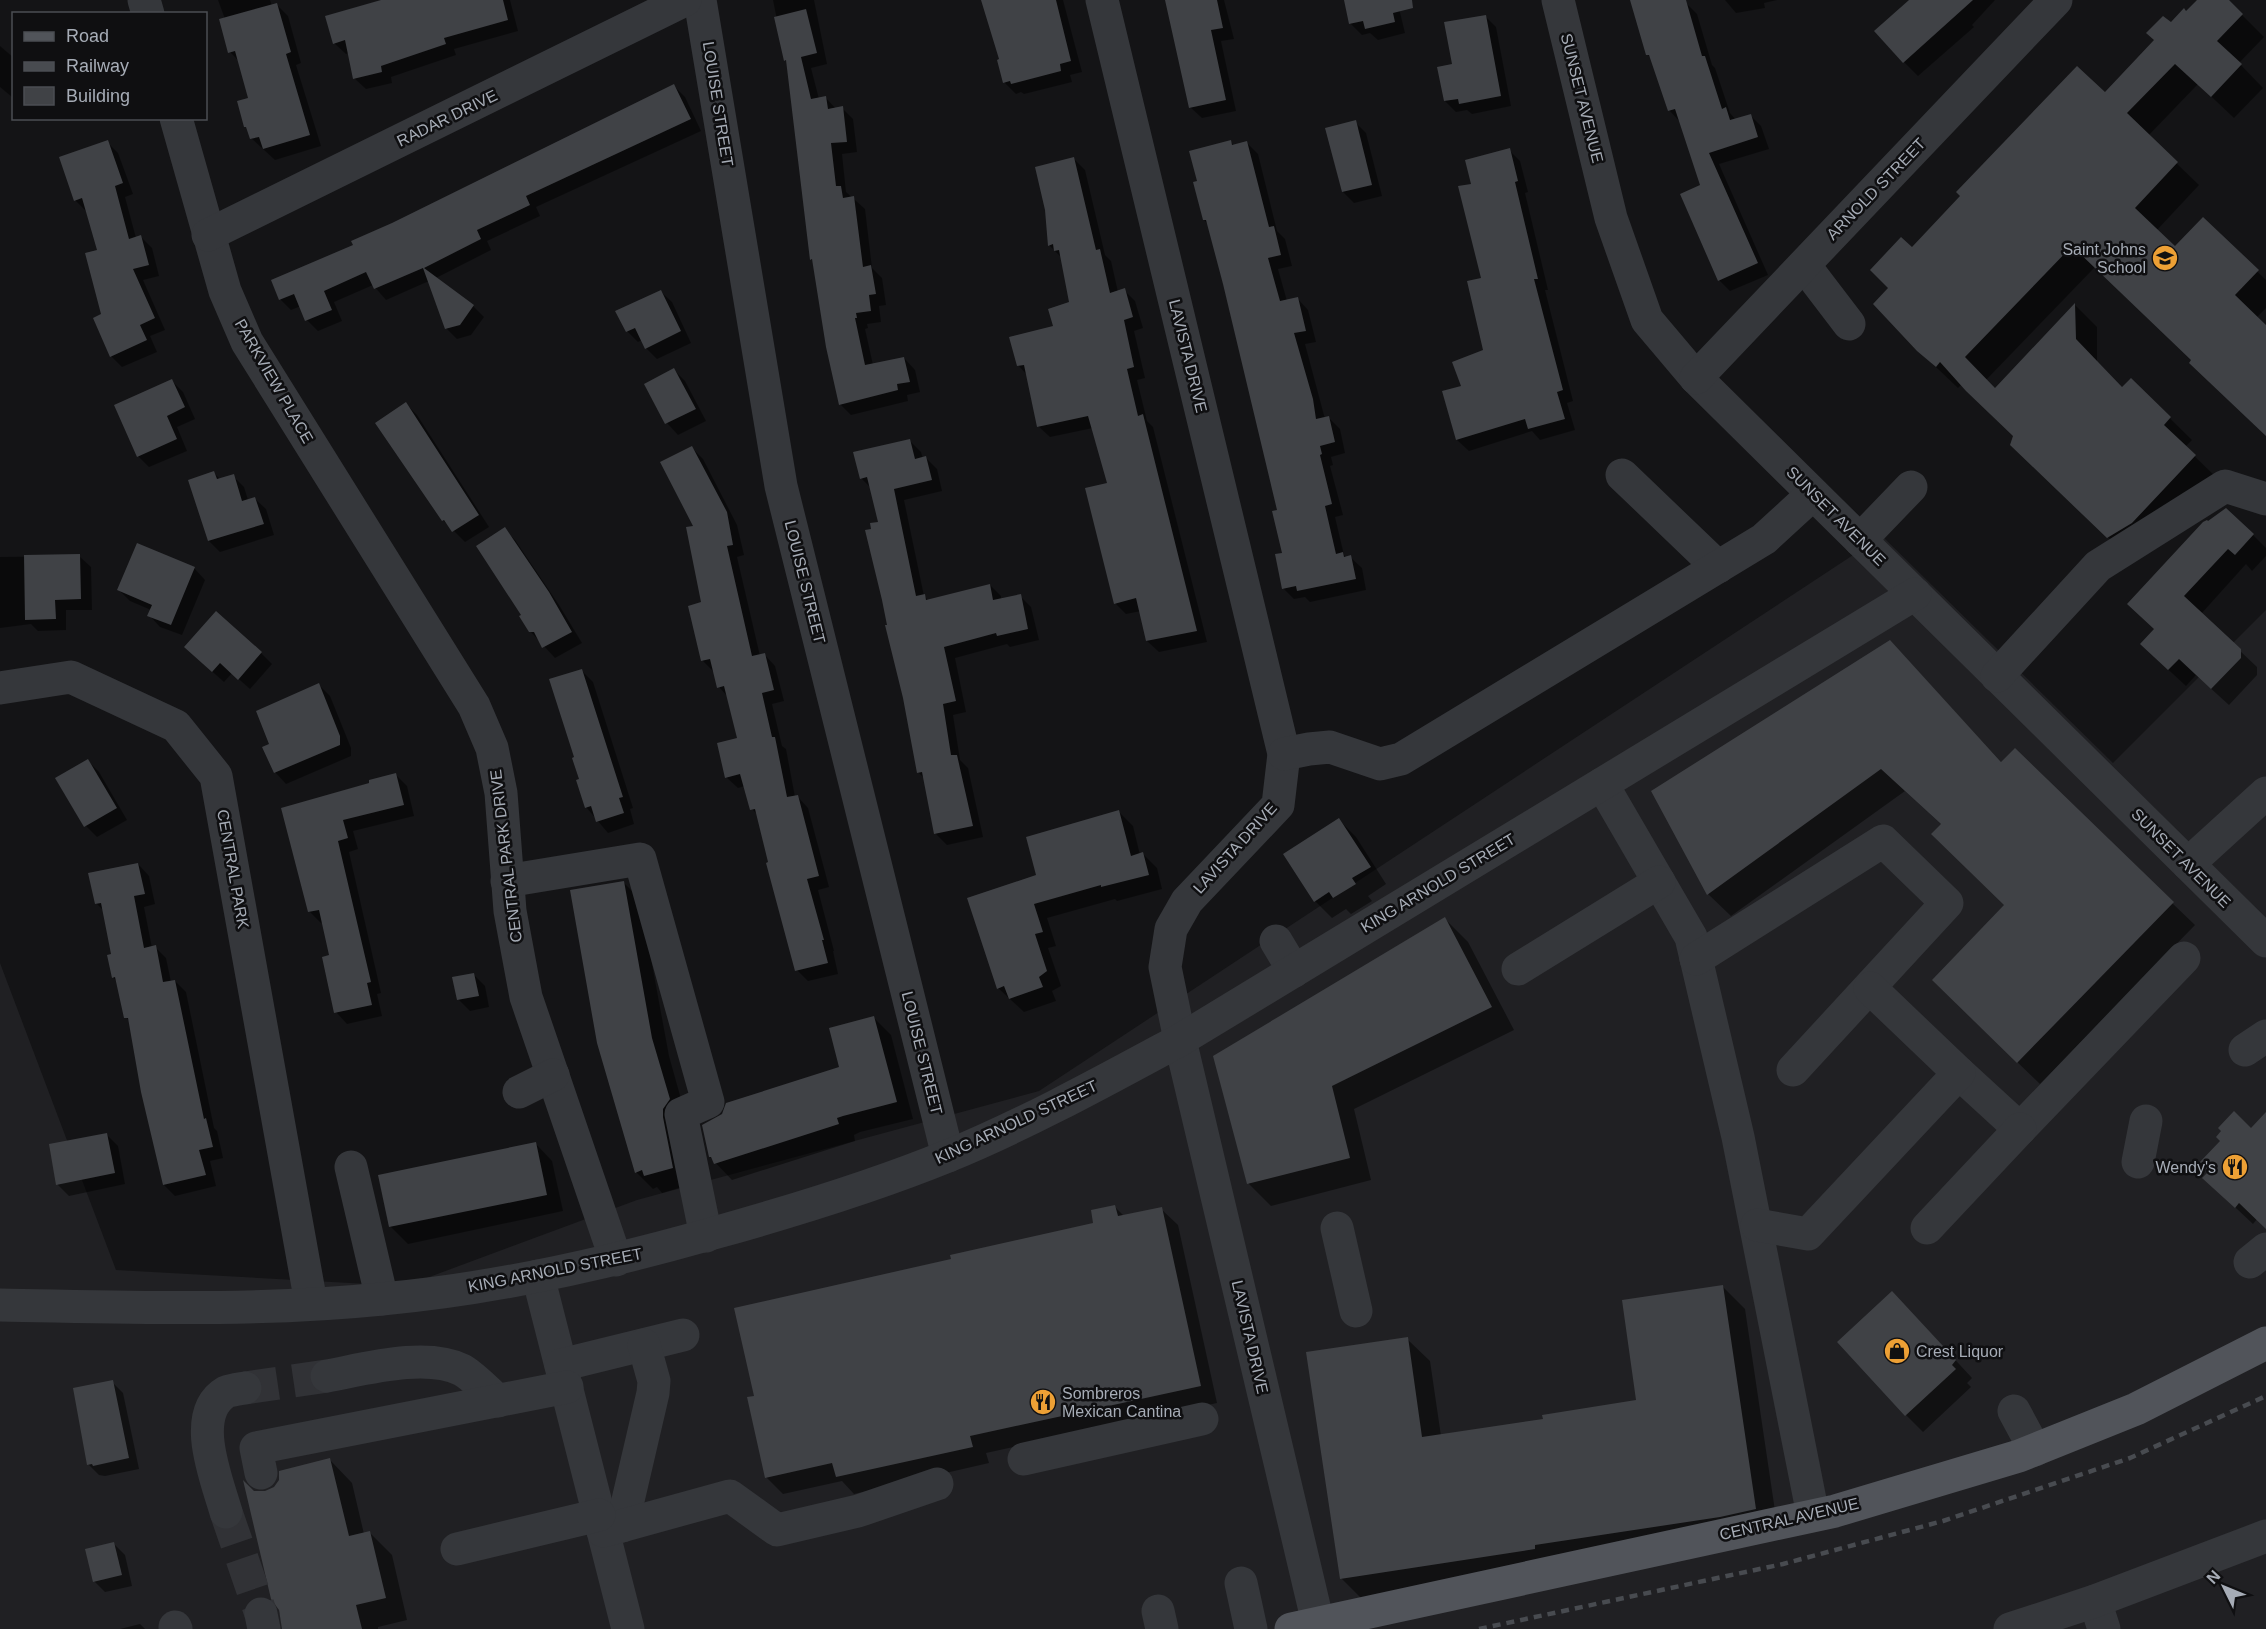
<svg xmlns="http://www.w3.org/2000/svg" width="2266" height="1629" font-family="Helvetica,sans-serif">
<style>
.built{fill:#202023}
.shadow{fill:#0007}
.building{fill:#404246}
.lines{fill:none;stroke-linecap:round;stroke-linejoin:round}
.minor-tunnel{stroke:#313236;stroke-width:33;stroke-dasharray:33 16;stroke-linecap:butt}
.minor{stroke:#35373b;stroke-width:33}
.major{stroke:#51545a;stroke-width:33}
.rail{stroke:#484b50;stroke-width:4.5;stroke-dasharray:8 6;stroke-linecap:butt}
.labels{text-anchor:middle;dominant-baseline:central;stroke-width:5;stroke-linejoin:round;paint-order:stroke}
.street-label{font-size:16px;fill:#a6acb6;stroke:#0f0f11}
.poi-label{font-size:16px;fill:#a6acb6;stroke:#0f0f11;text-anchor:end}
</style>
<rect width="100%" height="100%" fill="#141416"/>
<path class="built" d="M1882,536L2113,763L2266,610V1629H0V963L116,1270L405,1286L637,1200L1039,1091Z"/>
<g class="shadow">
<path d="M218,0H270L272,6L277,5L288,16L301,63L296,65L321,146L275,160L251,138L250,99L240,62L230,52L225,19Z"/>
<path d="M387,0H510L518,31L454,49L456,55L391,77L392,83L366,89L354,78L349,53L346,54L334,43Z"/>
<path d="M773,0H814L827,64L811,68L819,99L826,98L836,109L842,108L853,119L857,152L842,154L846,192L865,209L872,268L882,278L886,305L879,306L881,322L867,324L868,328L865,329L873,365L904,358L915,370L920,392L907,395L908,401L851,415L840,404L814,262L811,259L788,62L785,60Z"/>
<path d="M982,0H1063L1082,72L1070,75L1072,82L1024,94L1021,92L1016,94L1005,83L999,61L1001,60Z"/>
<path d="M1166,0H1224L1234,39L1221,41L1236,111L1202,118L1190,107Z"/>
<path d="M1345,0H1397L1405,33L1378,40L1370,33L1362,35L1351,24Z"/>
<path d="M1631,0H1680L1686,3L1697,14L1712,65L1715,68L1730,113L1736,120L1750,115L1761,126L1769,149L1719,164L1768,275L1730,291L1719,280L1702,186L1680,122L1669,110L1652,59L1648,55Z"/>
<path d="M1725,0H1777L1764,3L1765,8L1736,13Z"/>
<path d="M1911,0H1995L1972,25L1974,27L1918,76L1904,62Z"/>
<path d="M2199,0H2227L2264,37L2239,63L2263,88L2234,118L2198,84L2148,136L2199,185L2157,230L2175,248L2203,219L2266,280V308L2256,318L2266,327V435L2193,360L2095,267L1986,380L1995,390L2075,305L2097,327V363L2123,389L2131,380L2192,440L2185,447L2217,478L2131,559L2034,467L2015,437L1962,384L1958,388L1918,350L1890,288L1912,249L2105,94L2171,24L2186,13Z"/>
<path d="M1485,16L1496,27L1511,106L1472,114L1467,110L1456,112L1445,101L1454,65Z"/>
<path d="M0,46L14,58L12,97L0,87Z"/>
<path d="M674,86L685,97L701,131L536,207L540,216L487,241L491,250L436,278L473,306L484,317L471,335L457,339L446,328L429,281L386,300L373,285L334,302L342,321L318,331L307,320L301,306L291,310L280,299L355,245L392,225Z"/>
<path d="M1355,122L1366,133L1382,196L1354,203L1343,192Z"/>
<path d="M107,142L118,153L133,194L125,197L136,238L141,237L152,248L159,276L143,280L165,330L150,336L157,352L122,367L111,356L103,315L99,251L86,211L75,200Z"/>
<path d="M1231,142L1234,146L1247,143L1258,154L1277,231L1285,239L1292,266L1278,269L1287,301L1297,298L1308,310L1316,342L1305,344L1325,419L1329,418L1340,429L1345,453L1331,457L1333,465L1330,466L1343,515L1335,517L1344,555L1347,558L1350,557L1362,568L1366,590L1310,602L1305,597L1294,599L1283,588L1284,554L1279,511L1209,225L1204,220L1198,182Z"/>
<path d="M1509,150L1520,161L1528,192L1525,193L1548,290H1545L1573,401L1567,403L1575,430L1540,440L1532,431L1469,451L1457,440L1463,387L1485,351L1483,279L1472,185Z"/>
<path d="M1074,159L1085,170L1105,255L1111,261L1118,292L1124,290L1135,301L1143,328L1134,331L1145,378L1137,380L1147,421L1153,427L1207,642L1159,652L1147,641L1141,611L1126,614L1115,603L1109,484L1093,428L1050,437L1038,426L1027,375L1018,365L1055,327L1071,303L1062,255L1060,256L1049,245Z"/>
<path d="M660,291L672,302L691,343L657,359L646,348L642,340L638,342L627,331Z"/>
<path d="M674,370L685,381L706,421L678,435L667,423L646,384Z"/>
<path d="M172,381L183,392L195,419L177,427L187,451L149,467L138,456Z"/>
<path d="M406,404L417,415L489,527L465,542L443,520L377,424Z"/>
<path d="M910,441L921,452L923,459L926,458L937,469L942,491L904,500L924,596L929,601L990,585L1001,596V600L1020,596L1031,607L1039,640L1010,647L1007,644L955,658L966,712L953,715L960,760L968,768L983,837L947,845L936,834L925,779L918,772L905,698L888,626L873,530L880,523L871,488L861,478Z"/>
<path d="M692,448L703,459L737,525L744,555L737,557L760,656L764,654L775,666L784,701L772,704L782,746L786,749L795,797L797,796L808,808L829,887L818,890L834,951H833L838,974L808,981L797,970L759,816L752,809L745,786L738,788L726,777L739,739L728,697L719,687L715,673L703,661L690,607L703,603L696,527Z"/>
<path d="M214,473L221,480L233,476L244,487L248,500L254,498L266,509L274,535L220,552L209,541Z"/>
<path d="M2208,523L2253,535L2266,548V556L2252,571L2246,564L2201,614L2257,667V675L2229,705L2196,675L2186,686L2159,661L2156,629Z"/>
<path d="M504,529L515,540L559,605L582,643L555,658L530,631L524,616Z"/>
<path d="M79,556L91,567L92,610H66V630L38,631L31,624L0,628V557Z"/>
<path d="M194,568L205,580L182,635L160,627L149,615L151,610L130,601L119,590Z"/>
<path d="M1890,641L2002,763L2172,903L2195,925L2040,1084L1956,1003L2006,905L1942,825L1905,791L1731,916L1708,894Z"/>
<path d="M261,653L272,664L250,689L232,673L224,682L197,658Z"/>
<path d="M582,671L593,682L633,808L630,809L634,824L608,833L586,807L576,758Z"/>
<path d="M319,685L330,696L351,748V756L286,784L275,772L271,744Z"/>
<path d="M88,761L99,772L127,820L97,837L86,826L58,779Z"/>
<path d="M396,775L407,786L414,816L353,831L358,849L349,852L381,993L377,994L382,1016L347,1024L336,1012L331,956L323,922L321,923L310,912L283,809Z"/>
<path d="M1119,812L1133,826L1140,855L1143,854L1157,868L1162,889L1117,901L1115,899L1047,918L1056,946L1048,948L1061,986L1052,991L1056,1001L1024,1012L998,988L1038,876Z"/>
<path d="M1339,820L1356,837L1386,884L1368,896L1372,901L1351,914L1346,909L1332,918L1315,901Z"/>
<path d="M138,864L149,876L155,904L144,907L152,948L155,947L166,958L171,982L175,981L186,992L214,1128L217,1131L223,1158L210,1161L216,1186L175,1196L164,1185L130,1022L126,1017L117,982L113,977V955L104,911L96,903Z"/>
<path d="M623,882L640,899L669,1056L686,1117L689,1185L662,1193L657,1187L653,1189L636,1172Z"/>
<path d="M1445,919L1468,942L1514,1030L1354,1109L1371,1180L1271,1206L1249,1184L1215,1056Z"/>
<path d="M473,974L485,986L489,1007L470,1011L459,1000Z"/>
<path d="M874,1018L891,1035L913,1119L860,1132L854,1135L855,1141L732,1180L710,1157L841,1068Z"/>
<path d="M2266,1133V1228L2257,1219L2253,1224L2221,1194Z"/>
<path d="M107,1135L118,1146L125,1184L69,1196L58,1185L51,1145Z"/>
<path d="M536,1144L552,1161L563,1211L408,1244L391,1227L380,1177Z"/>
<path d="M1114,1206L1124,1216L1161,1209L1178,1225L1217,1403L986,1453L989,1463L854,1494L842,1481L783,1494L766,1477L756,1397L953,1260L1095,1224Z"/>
<path d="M1722,1286L1745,1309L1778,1531L1364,1601L1341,1578L1407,1339L1430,1361L1441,1436L1544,1420L1638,1401Z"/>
<path d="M1909,1310L1972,1378L1967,1383L1971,1387L1923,1432L1906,1415Z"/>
<path d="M112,1382L123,1393L139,1469L105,1476L99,1475L88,1464Z"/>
<path d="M330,1460L352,1483L364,1534L370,1533L392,1555L407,1620L378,1627V1629H283L254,1492L266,1493Z"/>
<path d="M114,1544L125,1555L132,1586L105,1592L94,1581Z"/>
<path d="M140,1624L145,1629H120Z"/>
</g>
<g class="building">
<path d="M381,0H503L508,20L444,38L446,44L381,66L382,72L353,79L345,40L333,44L325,16Z"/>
<path d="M981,0H1056L1071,61L1060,64L1061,71L1011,84L1010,81L1003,83L997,60L999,59Z"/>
<path d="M1165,0H1217L1223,28L1211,30L1226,100L1189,108Z"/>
<path d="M1344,0H1412L1413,8L1393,13L1395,22L1365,29L1363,21L1349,24Z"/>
<path d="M1630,0H1686L1702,56H1705L1722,109L1726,107L1730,120L1751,114L1758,137L1709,153L1758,263L1718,281L1680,194L1700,185L1675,109L1668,111L1649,55H1646Z"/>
<path d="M1909,0H1973L1903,63L1874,31Z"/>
<path d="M2197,0H2229L2243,14L2217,41L2242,64L2211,97L2175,64L2127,113L2178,162L2135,208L2175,246L2203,217L2259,270L2235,295L2266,325V436L2189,363L2191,360L2072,246L1965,357L1995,388L2075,303L2076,339L2122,387L2131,378L2171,417L2164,425L2196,455L2132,523L2107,538L2010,445L2013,436L1966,391L1940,362L1936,367L1917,351L1873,304L1888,288L1870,270L1901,237L1912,247L1960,196L1956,192L2077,66L2105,92L2154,40L2146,33L2163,16L2171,22L2184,8L2186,11Z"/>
<path d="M277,3L291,52L286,54L310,135L263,149L259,137L250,139L246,127H244L237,101L248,98L235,51L228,53L219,19Z"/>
<path d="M806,9L817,53L801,57L811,99L826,96L828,109L843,106L847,142L831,143L836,186H841L843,198L854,196L863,267L871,265L876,294L869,295L871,311L856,313L857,318H855L865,365L904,357L910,382L897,384L898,390L839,405L826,347L812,259L810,260L786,60L784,61L774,17Z"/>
<path d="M1486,15L1501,96L1459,104L1458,99L1444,101L1437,67L1452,64L1444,22Z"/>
<path d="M674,84L691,119L526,196L530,205L477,230L481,239L424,268L474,305L460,325L445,329L423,268L374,289L366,272L324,291L332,310L305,321L294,294L279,300L271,280L353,245L351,241L392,223Z"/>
<path d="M1356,120L1372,185L1342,192L1325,128Z"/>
<path d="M108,140L123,183L115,186L129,239L141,235L149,265L133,269L155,318L140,325L147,340L110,357L93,318L101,314L85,253L97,250L82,198L74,201L59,157Z"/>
<path d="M1231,140L1232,145L1247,141L1269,227L1274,226L1281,255L1268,258L1280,301L1298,297L1306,331L1294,333L1313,399L1316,419L1329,416L1335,442L1320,446L1322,454L1320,455L1332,504L1325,506L1336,554L1343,552L1344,557L1351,555L1356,579L1297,591L1296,586L1282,589L1275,554L1282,553L1272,511L1277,510L1223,284L1206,220H1203L1193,182L1197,181L1189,151Z"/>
<path d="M1510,148L1518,181L1515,182L1538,279H1534L1563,390L1557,392L1565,419L1528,429L1525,419L1456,440L1442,391L1461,386L1452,362L1483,350L1467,281L1481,278L1458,186L1471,184L1465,160Z"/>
<path d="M1074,157L1096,250L1100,249L1110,293L1125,288L1133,317L1124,320L1134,367L1127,369L1138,416L1143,414L1197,631L1146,641L1136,598L1114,604L1085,488L1107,483L1088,416L1037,427L1024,365L1017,366L1009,337L1053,326L1048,309L1069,302L1059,250L1054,251L1053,244L1048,246L1045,210L1035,167Z"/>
<path d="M661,290L681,331L645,349L635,328L626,332L615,311Z"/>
<path d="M674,368L696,409L665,424L644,384Z"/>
<path d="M172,379L185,407L167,416L177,439L137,457L114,405Z"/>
<path d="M406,402L479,515L452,532L444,520L442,521L375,423Z"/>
<path d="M910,439L915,459L926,456L932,480L894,489L916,596L925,594L926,600L990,584L993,600L1021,594L1028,629L997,636L996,633L944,647L956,701L943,704L951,755H957L973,826L934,834L922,772L917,773L903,698L885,625H887L882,600L865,530L871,529L870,523L878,522L867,477L860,479L853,452Z"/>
<path d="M692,446L727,512L733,545L727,546L752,656L765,653L774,690L762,693L772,737H775L787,797L798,795L819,876L807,879L824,940H822L828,963L795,971L766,863L768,862L755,809L750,810L740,774L725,778L717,743L737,738L724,686L717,688L710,659L701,661L688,606L701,602L686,527L693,526L660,462Z"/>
<path d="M214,471L217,479L234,474L242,501L255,497L264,524L208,541L188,480Z"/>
<path d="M2226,508L2254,534L2235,555L2228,549L2184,596L2241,649V658L2211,689L2179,659L2168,670L2140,644L2154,629L2127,604L2203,522L2207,520L2208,521Z"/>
<path d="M505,527L549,592L572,632L542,648L534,632H529L519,616L521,615L476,546Z"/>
<path d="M137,543L195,567L171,625L147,616L152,605L117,590Z"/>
<path d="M80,554L81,599L55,600L56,619L25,620L24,555Z"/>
<path d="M216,611L262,652L238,680L220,663L212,672L184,647Z"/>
<path d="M1890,640L2001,762L2015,748L2174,902L2017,1063L1932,980L2004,905L1931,834L1941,824L1881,769L1707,895L1651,791Z"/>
<path d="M582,669L623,797L619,798L624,813L596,822L591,806L585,808L576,780L579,779L572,758L574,757L549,679Z"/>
<path d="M319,683L340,736V745L274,773L262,747L269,744L256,711Z"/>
<path d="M88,759L117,808L84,827L55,778Z"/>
<path d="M396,773L404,805L343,820L348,838L338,841L371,982L367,983L372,1005L334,1013L322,957L329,955L319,910L308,912L281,808L369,783V780Z"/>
<path d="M1119,810L1131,856L1143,852L1149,875L1101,887V885L1034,904L1043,932L1035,934L1047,971L1039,977L1043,987L1009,999L1004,986L997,989L967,898L1036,875L1026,837Z"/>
<path d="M1339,818L1371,867L1352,878L1356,884L1333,898L1329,892L1314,902L1283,854Z"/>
<path d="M138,863L145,894L134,896L144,948L156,945L163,982L175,980L204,1119L206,1118L213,1147L199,1150L206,1175L163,1185L141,1092L128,1018H124L115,977L112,978L107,955L111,954L101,903L95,904L88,873Z"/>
<path d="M624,881L652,1038L670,1099L663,1109V1117L673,1168L644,1176L642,1170L635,1173L597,1043L570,890Z"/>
<path d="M1445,917L1492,1007L1332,1086L1350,1158L1247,1184L1213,1056Z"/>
<path d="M474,973L479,996L457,1000L452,977Z"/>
<path d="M874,1016L897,1102L843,1116L837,1118L839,1124L714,1164L711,1157H709L702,1125L722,1114L726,1103L839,1067L829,1028Z"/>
<path d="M2234,1111L2251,1128L2266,1112V1229L2239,1203L2235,1208L2202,1178L2208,1172L2199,1163L2220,1141L2216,1137L2221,1131L2218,1128Z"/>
<path d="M107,1133L115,1173L56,1185L49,1144Z"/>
<path d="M536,1142L547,1195L389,1227L378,1175Z"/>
<path d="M1115,1205L1118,1216L1162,1207L1201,1386L970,1436L973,1447L836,1477L832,1463L765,1478L747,1397L754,1396L734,1308L951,1259L950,1255L1093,1223L1091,1210Z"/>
<path d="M1723,1285L1756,1509L1720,1517L1535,1545V1549L1340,1579L1306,1352L1408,1337L1422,1437L1543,1419L1542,1415L1636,1400L1622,1300Z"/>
<path d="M1892,1291L1956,1360L1952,1365L1956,1369L1905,1416L1837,1342Z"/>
<path d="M113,1380L129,1458L93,1466L92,1464L87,1465L73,1388Z"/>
<path d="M330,1458L349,1536L370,1531L386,1598L356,1605L362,1629H282L279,1610L271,1599L243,1480L254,1491H265L274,1487L279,1480V1471Z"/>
<path d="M114,1542L122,1575L93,1582L85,1549Z"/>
</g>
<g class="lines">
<g class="minor-tunnel">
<path d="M245,1388L327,1376"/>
<path d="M226,1512L261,1614"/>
</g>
<g class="minor">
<path d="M144,0L148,14"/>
<path d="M700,0L781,486L948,1156"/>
<path d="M1102,0L1284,754L1278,805L1187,901L1171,929L1165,967L1180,1040L1318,1623"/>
<path d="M1558,0L1611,218L1647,320L1696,378L2266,941"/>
<path d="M176,118L225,291L247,342L474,706L492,748L501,793L510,911L526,997L616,1260"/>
<path d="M208,235L685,0"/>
<path d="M1804,265L1849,324"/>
<path d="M1696,378L2056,0"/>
<path d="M1622,475L1718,567"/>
<path d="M1860,540L1911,487"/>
<path d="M1997,676L2098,566L2225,486L2266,499"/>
<path d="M0,688L71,677L176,726L216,776L311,1303"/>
<path d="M1284,754L1309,749L1330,747L1380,764L1401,759L1764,539L1813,494"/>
<path d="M1602,784L1691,937L1738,1137L1813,1515"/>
<path d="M2188,864L2266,793"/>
<path d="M507,881L640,859L708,1102L681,1114L706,1236"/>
<path d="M1276,941L1294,971"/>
<path d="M1696,959L1883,841L1947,903L1793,1070"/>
<path d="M1518,969L1659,882"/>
<path d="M2245,1050L2266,1036"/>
<path d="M1959,1073L2020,1129L2184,958"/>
<path d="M519,1092L553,1075"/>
<path d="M2138,1162L2146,1121"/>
<path d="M351,1167L382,1299"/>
<path d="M1757,1225L1808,1234L1959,1073L1870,988"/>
<path d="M1337,1228L1356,1311"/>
<path d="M1927,1228L2020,1129"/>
<path d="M2250,1262L2266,1249"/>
<path d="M538,1276L628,1629"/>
<path d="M0,1305C127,1307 255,1312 382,1299C495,1289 605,1264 714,1233C793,1211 872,1187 948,1156C1028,1123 1104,1081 1180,1040L1915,594"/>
<path d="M561,1365L683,1335"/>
<path d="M327,1376C365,1369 426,1352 462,1370C474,1377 487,1391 498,1401"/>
<path d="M2014,1411L2035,1450"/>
<path d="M1024,1459L1202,1419"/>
<path d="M261,1473L256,1448L567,1387"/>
<path d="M226,1512C217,1480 189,1414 226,1392C231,1390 239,1389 245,1388"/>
<path d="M622,1526L653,1393L654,1381L644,1345"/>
<path d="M603,1531L730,1496L777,1530L858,1511L937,1484"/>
<path d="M457,1549L599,1515"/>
<path d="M1241,1583L1251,1629"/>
<path d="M2095,1601L2104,1629"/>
<path d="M1158,1611L1162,1629"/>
<path d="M261,1614L264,1629"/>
<path d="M175,1627L176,1629"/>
<path d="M2010,1629L2095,1601L2266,1536"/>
</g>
<path class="major" d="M1291,1629L1835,1511L2019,1456L2136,1409L2266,1343"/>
<path class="rail" d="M1479,1629L1783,1564L1943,1521L2130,1458L2266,1396"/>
</g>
<defs>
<g id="school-disc" transform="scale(1.35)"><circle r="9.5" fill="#eda035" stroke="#0f0f11"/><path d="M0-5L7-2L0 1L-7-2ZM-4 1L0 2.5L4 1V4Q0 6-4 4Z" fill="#111"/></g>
<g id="restaurant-disc" transform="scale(1.35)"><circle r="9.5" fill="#eda035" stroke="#0f0f11"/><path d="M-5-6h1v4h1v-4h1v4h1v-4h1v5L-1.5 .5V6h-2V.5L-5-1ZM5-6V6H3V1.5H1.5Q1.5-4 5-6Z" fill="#111"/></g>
<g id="shop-disc" transform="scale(1.35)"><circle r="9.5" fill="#eda035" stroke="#0f0f11"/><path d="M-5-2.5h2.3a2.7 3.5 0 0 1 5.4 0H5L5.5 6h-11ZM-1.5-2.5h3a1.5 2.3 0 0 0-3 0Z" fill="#111"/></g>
</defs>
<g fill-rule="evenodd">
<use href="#school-disc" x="2165" y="258"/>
<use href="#restaurant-disc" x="2235" y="1167"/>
<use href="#shop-disc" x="1897" y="1351"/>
<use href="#restaurant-disc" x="1043" y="1402"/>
</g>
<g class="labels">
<g class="street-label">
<text transform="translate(1582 98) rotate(76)">SUNSET AVENUE</text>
<text transform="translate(718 104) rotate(81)">LOUISE STREET</text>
<text transform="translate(447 118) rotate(-26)">RADAR DRIVE</text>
<text transform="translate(1876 189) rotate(-46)">ARNOLD STREET</text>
<text transform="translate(1188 356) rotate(76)">LAVISTA DRIVE</text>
<text transform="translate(274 381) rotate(60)">PARKVIEW PLACE</text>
<text transform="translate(1836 516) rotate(45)">SUNSET AVENUE</text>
<text transform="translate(805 582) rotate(76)">LOUISE STREET</text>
<text transform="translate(1235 848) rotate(-48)">LAVISTA DRIVE</text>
<text transform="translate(506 856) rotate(-97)">CENTRAL PARK DRIVE</text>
<text transform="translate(2181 858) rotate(45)">SUNSET AVENUE</text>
<text transform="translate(233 869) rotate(80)">CENTRAL PARK</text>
<text transform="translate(1438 883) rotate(-31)">KING ARNOLD STREET</text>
<text transform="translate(922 1053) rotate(76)">LOUISE STREET</text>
<text transform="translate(1016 1122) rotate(-25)">KING ARNOLD STREET</text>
<text transform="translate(555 1270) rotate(-11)">KING ARNOLD STREET</text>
<text transform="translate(1250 1337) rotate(77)">LAVISTA DRIVE</text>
<text transform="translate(1789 1519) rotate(-13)">CENTRAL AVENUE</text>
</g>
<g class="poi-label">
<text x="2146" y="249">Saint Johns<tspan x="2146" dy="18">School</tspan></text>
<text x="2216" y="1167">Wendy's</text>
<text x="1916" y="1351" text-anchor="start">Crest Liquor</text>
<text x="1062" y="1393" text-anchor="start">Sombreros<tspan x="1062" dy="18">Mexican Cantina</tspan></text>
</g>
</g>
<rect x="12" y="12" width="195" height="108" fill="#0f0f11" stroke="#4b4e53" stroke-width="1.5"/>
<rect x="24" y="32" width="30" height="9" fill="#51545a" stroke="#4b4e53" stroke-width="1.5"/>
<text x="66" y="42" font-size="18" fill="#a6acb6">Road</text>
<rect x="24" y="62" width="30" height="9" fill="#484b50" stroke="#4b4e53" stroke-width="1.5"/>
<text x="66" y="72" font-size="18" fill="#a6acb6">Railway</text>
<rect x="24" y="87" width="30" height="18" fill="#404246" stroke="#4b4e53" stroke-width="1.5"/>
<text x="66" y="102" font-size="18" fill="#a6acb6">Building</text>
<g transform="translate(2224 1587) rotate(313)" stroke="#0f0f11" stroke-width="4.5" paint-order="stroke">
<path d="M0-4.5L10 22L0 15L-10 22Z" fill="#a6acb6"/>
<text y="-9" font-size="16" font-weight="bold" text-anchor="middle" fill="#a6acb6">N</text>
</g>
</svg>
